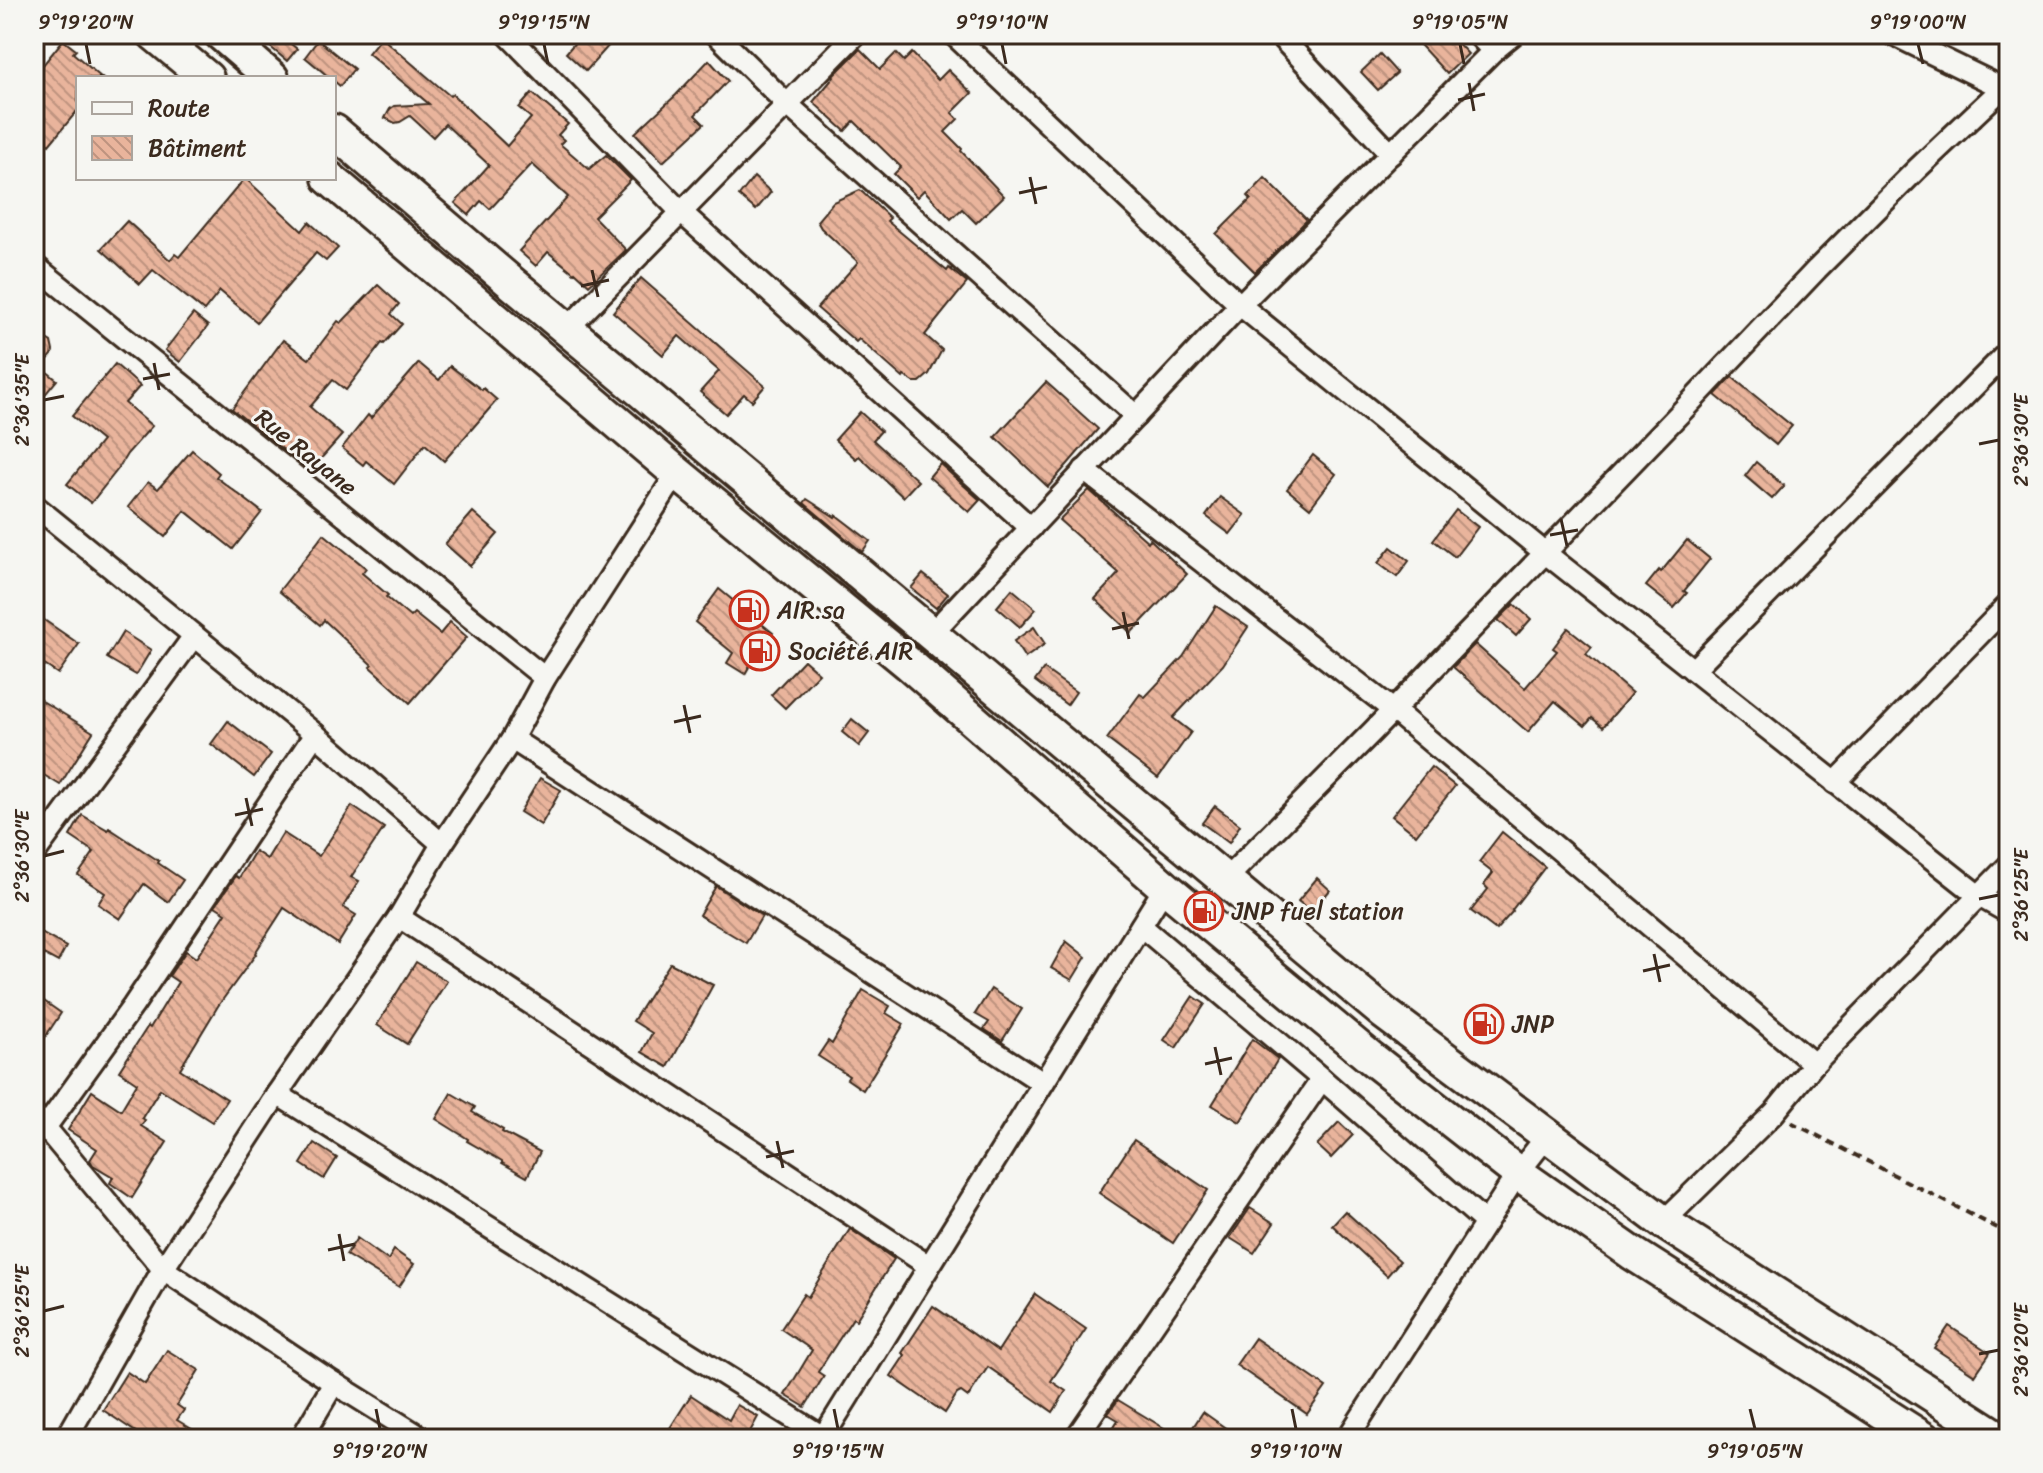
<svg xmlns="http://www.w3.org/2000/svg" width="2043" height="1473" font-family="Sriracha,sans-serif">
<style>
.building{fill:url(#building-back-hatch);stroke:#3b2a1e;stroke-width:2}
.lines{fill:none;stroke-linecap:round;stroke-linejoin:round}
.minor-casing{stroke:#3b2a1e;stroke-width:26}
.primary-casing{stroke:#3b2a1e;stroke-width:38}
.path{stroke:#3b2a1e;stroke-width:4;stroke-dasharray:8 6;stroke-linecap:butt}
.minor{stroke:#f6f6f2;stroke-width:20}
.primary{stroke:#f6f6f2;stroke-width:32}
.ticks{fill:none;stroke:#3b2a1e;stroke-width:3}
.labels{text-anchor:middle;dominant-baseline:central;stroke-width:6;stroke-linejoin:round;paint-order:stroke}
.street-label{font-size:24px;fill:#3b2a1e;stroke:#f6f6f2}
.poi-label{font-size:24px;fill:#3b2a1e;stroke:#f6f6f2;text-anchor:start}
.neatline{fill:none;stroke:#3b2a1e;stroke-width:3}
.ticks-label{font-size:20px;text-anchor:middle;fill:#3b2a1e}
</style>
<defs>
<pattern id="building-back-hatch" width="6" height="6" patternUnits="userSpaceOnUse" patternTransform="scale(2)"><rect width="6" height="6" fill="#e9b49c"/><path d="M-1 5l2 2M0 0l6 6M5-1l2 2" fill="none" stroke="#be937f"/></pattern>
</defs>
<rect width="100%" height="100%" fill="#f6f6f2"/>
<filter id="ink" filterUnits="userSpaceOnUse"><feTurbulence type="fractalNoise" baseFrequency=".0125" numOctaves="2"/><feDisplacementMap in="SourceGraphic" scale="16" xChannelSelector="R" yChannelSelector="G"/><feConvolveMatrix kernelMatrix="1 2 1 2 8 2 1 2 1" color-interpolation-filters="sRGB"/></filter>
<g filter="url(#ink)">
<g class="building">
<path d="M279,34L297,49L287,61L268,45Z"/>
<path d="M582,34H619L586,71L566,53Z"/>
<path d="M1410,34H1443L1450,42L1454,39L1468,54L1447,74Z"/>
<path d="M381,37L450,96L452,94L507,146L531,118L519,108L532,93L568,124L558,135L564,140L560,144L589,169L606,155L631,180L594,217L626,250L589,285L575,272L574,273L548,252L536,266L519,251L568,197L532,164L490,209L481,201L469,215L455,203L489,165L445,124L433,137L410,116L400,122L395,123L385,118L390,109L394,106L429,104L368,53Z"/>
<path d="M63,40L76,50L73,53L102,78H78V110L49,145L34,132V76Z"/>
<path d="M318,40L354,69L340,86L334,81V78H330L305,57Z"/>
<path d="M860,49L880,69L896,53L904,61L912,53L938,80L948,70L972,93L952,113L958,119L945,132L962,149L961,151L1004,196L976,223L962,209L951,219L924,190L917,197L894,174L901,167L854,121L845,131L813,102L834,77L833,76Z"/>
<path d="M1380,54L1397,73L1378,90L1361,72Z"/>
<path d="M709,60L728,81L695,115L704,124L663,162L635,133L676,95Z"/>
<path d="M754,177L771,192L756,210L739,196Z"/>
<path d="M245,178L302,231L309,222L338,248L326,261L316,253L257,322L220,291L204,311L153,270L140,284L101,249L127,221L170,260L175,254L179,257Z"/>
<path d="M1265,178L1307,220L1255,272L1216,234L1251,199L1248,196Z"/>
<path d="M860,190L890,218L887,221L947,271L949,268L967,283L925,335L942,350L929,374L920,382H914L904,376L903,378L859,339L856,342L817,308L858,262L821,228L817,221L833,202Z"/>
<path d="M641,278L765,386L752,401L744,394L726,414L700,392L719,371L679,336L663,355L613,312Z"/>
<path d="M378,285L399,304L391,314L402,324L384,344L382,343L346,390L333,380L310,407L342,435L310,471L232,409L283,340L309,359L338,321L341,323Z"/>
<path d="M193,314L208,326L180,362L165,350Z"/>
<path d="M34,337H43L51,342L53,351L52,355L41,367L57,380L34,408Z"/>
<path d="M419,363L439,380L450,366L482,390L483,388L497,400L444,461L425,444L394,484L366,461L363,465L342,448L368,415L371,418Z"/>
<path d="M115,364L140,386L125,403L152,426L127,454L118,469L91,503L67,484L102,441L72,416Z"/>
<path d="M1732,377L1792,426L1776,445L1715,395Z"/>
<path d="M1046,382L1098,429L1048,487L995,437Z"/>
<path d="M860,412L881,431L873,440L918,481L903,497L859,456L856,459L835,440Z"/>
<path d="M192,450L219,473L216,477L262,512L233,549L185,511L165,537L128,507L148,482L158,489Z"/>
<path d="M1313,455L1336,474L1310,508L1287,489Z"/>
<path d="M1756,462L1784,486L1772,499L1745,476Z"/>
<path d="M940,464L980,500L969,512L929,477Z"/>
<path d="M1089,490L1148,542L1150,539L1187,574L1131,633L1095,599L1119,573L1059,520Z"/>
<path d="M1220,497L1245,515L1230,534L1206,516Z"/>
<path d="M807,499L835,517L836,515L870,541L862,552L804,503Z"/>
<path d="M1456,510L1478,527L1455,557L1433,540Z"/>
<path d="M473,512L498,534L470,566L445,544Z"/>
<path d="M324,534L366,568L362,573L388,595L386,597L410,617L414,613L440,634L450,622L467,637L410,703L370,667L372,665L324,620L320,625L279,591Z"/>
<path d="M1687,540L1710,559L1684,591L1687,593L1674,608L1646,586L1659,570L1661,572Z"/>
<path d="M1391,547L1409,561L1397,577L1378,563Z"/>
<path d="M923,574L948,594L936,608L911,588Z"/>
<path d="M719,589L773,633L756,662L753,660L745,674L727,663L733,653L695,622Z"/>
<path d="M1012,589L1036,609L1020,627L997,607Z"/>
<path d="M1514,604L1531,619L1516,636L1498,620Z"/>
<path d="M1216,606L1248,627L1223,665L1173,718L1191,732L1158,778L1107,739L1140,694L1145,697L1183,657Z"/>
<path d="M34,613L79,644L58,674L34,658Z"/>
<path d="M1034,627L1045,644L1025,658L1014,641Z"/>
<path d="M1568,628L1592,647L1586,654L1632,693L1603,727L1592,718L1585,726L1555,701L1528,732L1453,667L1475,644L1525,688L1557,651L1553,648Z"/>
<path d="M123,632L151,650L136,675L107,658Z"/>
<path d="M804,660L819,673L785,708L771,695Z"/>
<path d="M1044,669L1076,692L1067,705L1035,681Z"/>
<path d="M34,696L93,732L60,785L34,769Z"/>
<path d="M852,719L869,733L859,746L842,732Z"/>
<path d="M228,721L271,754L254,777L211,744Z"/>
<path d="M1431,767L1455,786L1416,835L1392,816Z"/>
<path d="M540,778L561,790L541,825L520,812Z"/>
<path d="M352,806L384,828L351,877L359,881L343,907L356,915L338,944L284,908L255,953L256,954L218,1006L180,1069L227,1099L212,1122L160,1089L142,1118L145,1120L141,1126L167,1142L132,1198L110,1183L113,1177L93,1165L90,1160L97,1149L68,1130L92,1091L121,1110L137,1083L119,1071L148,1026L150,1028L178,982L169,976L186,951L196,958L226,913L215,906L236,876L239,878L255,851L267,859L283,833L319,856Z"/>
<path d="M1215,806L1240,825L1229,843L1202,823Z"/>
<path d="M82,815L108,830L109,828L159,861L158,863L183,880L168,902L144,884L120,919L98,904L105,893L78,875L94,852L70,836Z"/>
<path d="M1502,832L1545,867L1512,910L1513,911L1496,930L1471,911L1488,889L1484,885L1493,873L1479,862Z"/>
<path d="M1317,878L1330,890L1312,912L1298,901Z"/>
<path d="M716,886L762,916L746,943L699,915Z"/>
<path d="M34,929L66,947L58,962L34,949Z"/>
<path d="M1066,941L1086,957L1072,980L1051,968Z"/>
<path d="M416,962L447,981L407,1044L377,1025Z"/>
<path d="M670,963L713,985L668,1067L642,1052L652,1033L633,1021Z"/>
<path d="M991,989L1022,1009L1002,1041L984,1029L989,1022L975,1014Z"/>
<path d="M863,990L890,1006L886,1013L904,1024L863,1090L847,1079L849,1076L818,1056L828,1041L832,1044Z"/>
<path d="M34,994L61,1013L34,1054Z"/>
<path d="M1193,996L1205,1004L1176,1048L1164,1040Z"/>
<path d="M1252,1039L1278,1059L1240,1122L1212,1105Z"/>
<path d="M451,1093L475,1107L472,1112L503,1130L502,1132L540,1152L527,1177L502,1163V1161L467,1141L468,1139L436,1119Z"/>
<path d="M1339,1122L1353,1135L1331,1158L1317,1145Z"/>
<path d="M1134,1140L1208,1190L1173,1243L1099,1193Z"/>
<path d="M314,1143L337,1158L324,1179L301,1164Z"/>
<path d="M1250,1208L1274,1223L1254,1253L1230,1238Z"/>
<path d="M1345,1211L1400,1261L1387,1276L1332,1225Z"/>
<path d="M850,1229L894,1259L856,1320L853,1318L818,1372L824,1376L805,1407L785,1395L812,1350L781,1329L804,1294L808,1297Z"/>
<path d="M357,1238L388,1260L394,1250L414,1264L399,1287L346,1255Z"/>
<path d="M1035,1294L1086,1329L1051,1381L1066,1391L1053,1412L988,1367L968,1397L961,1392L957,1394L945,1413L891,1376L905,1355L902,1353L933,1306L998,1351Z"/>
<path d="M1949,1326L1990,1353L1975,1375L1934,1348Z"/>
<path d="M1255,1338L1326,1387L1307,1414L1236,1365Z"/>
<path d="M167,1350L199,1370L177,1405L184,1410L177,1420L208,1439H146L103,1410L127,1372L145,1384Z"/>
<path d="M691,1395L729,1420L737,1405L758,1417L746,1439H663Z"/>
<path d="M1118,1400L1182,1439H1106L1118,1420L1108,1414Z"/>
<path d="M1203,1412L1241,1439H1185Z"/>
</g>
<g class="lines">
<g class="minor-casing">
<g id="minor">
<path d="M507,34L681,212L1031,528"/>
<path d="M716,34L787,104L1136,416"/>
<path d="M953,34L1240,305L1544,552L1979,896L2009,913"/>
<path d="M1278,34L1391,154"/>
<path d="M1477,34L1493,51"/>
<path d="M1892,34L2009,91"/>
<path d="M34,265L545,678"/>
<path d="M567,329L856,34"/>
<path d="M1084,470L1393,710L1814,1064"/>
<path d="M34,505L315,734L442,844"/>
<path d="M931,634L1240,305L1493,51L1514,34"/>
<path d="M1693,670L2009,351"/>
<path d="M512,739L1043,1083"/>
<path d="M1835,783L2009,604"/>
<path d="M34,854L194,636"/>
<path d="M1225,880L1373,731L1685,408L1817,269L1917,169L2009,82"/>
<path d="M399,917L929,1266"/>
<path d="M1141,926L1322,1079L1486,1223"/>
<path d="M277,1094L823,1437"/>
<path d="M34,1114L163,1269L334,1383L424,1439"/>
<path d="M45,1128L133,1006L315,734"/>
<path d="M1663,1222L1774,1113L1814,1064L2009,865"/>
<path d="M66,1439L163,1269L277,1094L399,917L442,844L512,739L545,678L677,473"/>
<path d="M301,1439L334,1383"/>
<path d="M822,1439L1165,887"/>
<path d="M1075,1439L1322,1079"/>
<path d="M1347,1439L1518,1173L1547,1136"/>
</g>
</g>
<g class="primary-casing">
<g id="primary">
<path d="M154,34L207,78"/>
<path d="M221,34L272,78"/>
<path d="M334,131L507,279L1384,1013L1663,1222L2001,1439"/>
<path d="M329,178L677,473L909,664L1165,887L1371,1058L1518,1173L1632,1253L1924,1439"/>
</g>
</g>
<path class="path" d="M1791,1122L2009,1234"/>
<use href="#minor" class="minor"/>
<use href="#primary" class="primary"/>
</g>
</g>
<path class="ticks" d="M86,44L90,64M544,44L548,64M1002,44L1006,64M1460,44L1464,64M1918,44L1923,64M1469,83L1474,111M1458,100L1485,94M1030,177L1036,204M1019,193L1047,187M592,270L598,297M581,286L609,280M154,363L159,390M143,379L170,374M44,400L64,396M1979,444L1999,440M1561,519L1567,546M1550,535L1578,530M1123,612L1129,639M1112,629L1139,623M684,705L690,733M674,722L701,716M246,798L252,826M235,815L263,809M44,856L64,851M1979,899L1999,895M1654,954L1660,982M1643,971L1670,965M1215,1047L1221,1075M1205,1064L1232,1058M777,1141L783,1168M766,1157L794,1151M339,1234L344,1261M328,1250L355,1244M44,1311L64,1306M1979,1354L1999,1350M376,1409L380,1429M834,1409L838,1429M1292,1409L1296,1429M1750,1409L1755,1429"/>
<defs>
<g id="fuel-ring" transform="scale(2)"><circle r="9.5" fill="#f6f6f2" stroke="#c8321e" stroke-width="1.5"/><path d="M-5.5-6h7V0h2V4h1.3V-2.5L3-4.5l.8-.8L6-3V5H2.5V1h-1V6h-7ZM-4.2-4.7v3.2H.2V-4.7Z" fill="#c8321e"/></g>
</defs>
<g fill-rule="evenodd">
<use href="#fuel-ring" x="749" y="610"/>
<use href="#fuel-ring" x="760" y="651"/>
<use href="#fuel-ring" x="1204" y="911"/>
<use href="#fuel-ring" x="1484" y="1024"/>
</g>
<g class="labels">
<g class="street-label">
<text transform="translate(306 452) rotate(39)">Rue Rayane</text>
</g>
<g class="poi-label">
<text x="777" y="610">AIR.sa</text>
<text x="788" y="651">Société AIR</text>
<text x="1232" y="911">JNP fuel station</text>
<text x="1512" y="1024">JNP</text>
</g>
</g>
<rect width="2043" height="1473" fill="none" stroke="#f6f6f2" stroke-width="88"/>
<rect x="76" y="76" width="260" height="104" fill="#f6f6f2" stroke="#aba49d" stroke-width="2"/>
<rect x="92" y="102" width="40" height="12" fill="#f6f6f2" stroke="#aba49d" stroke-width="2"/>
<text x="148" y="116" font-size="24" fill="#3b2a1e">Route</text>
<rect x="92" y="136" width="40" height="24" fill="url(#building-back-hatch)" stroke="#aba49d" stroke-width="2"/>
<text x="148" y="156" font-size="24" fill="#3b2a1e">Bâtiment</text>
<rect x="44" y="44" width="1955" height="1385" class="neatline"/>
<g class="ticks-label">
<text x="86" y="29">9°19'20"N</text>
<text x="544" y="29">9°19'15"N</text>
<text x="1002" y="29">9°19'10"N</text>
<text x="1460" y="29">9°19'05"N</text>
<text x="1918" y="29">9°19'00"N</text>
<text transform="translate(22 400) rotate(-90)" y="7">2°36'35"E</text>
<text transform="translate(2021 440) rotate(-90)" y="7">2°36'30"E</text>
<text transform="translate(22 856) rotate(-90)" y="7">2°36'30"E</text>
<text transform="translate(2021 895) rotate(-90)" y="7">2°36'25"E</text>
<text transform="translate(22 1311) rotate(-90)" y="7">2°36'25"E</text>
<text transform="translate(2021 1350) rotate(-90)" y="7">2°36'20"E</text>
<text x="380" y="1458">9°19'20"N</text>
<text x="838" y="1458">9°19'15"N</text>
<text x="1296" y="1458">9°19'10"N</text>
<text x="1755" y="1458">9°19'05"N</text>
</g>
</svg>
